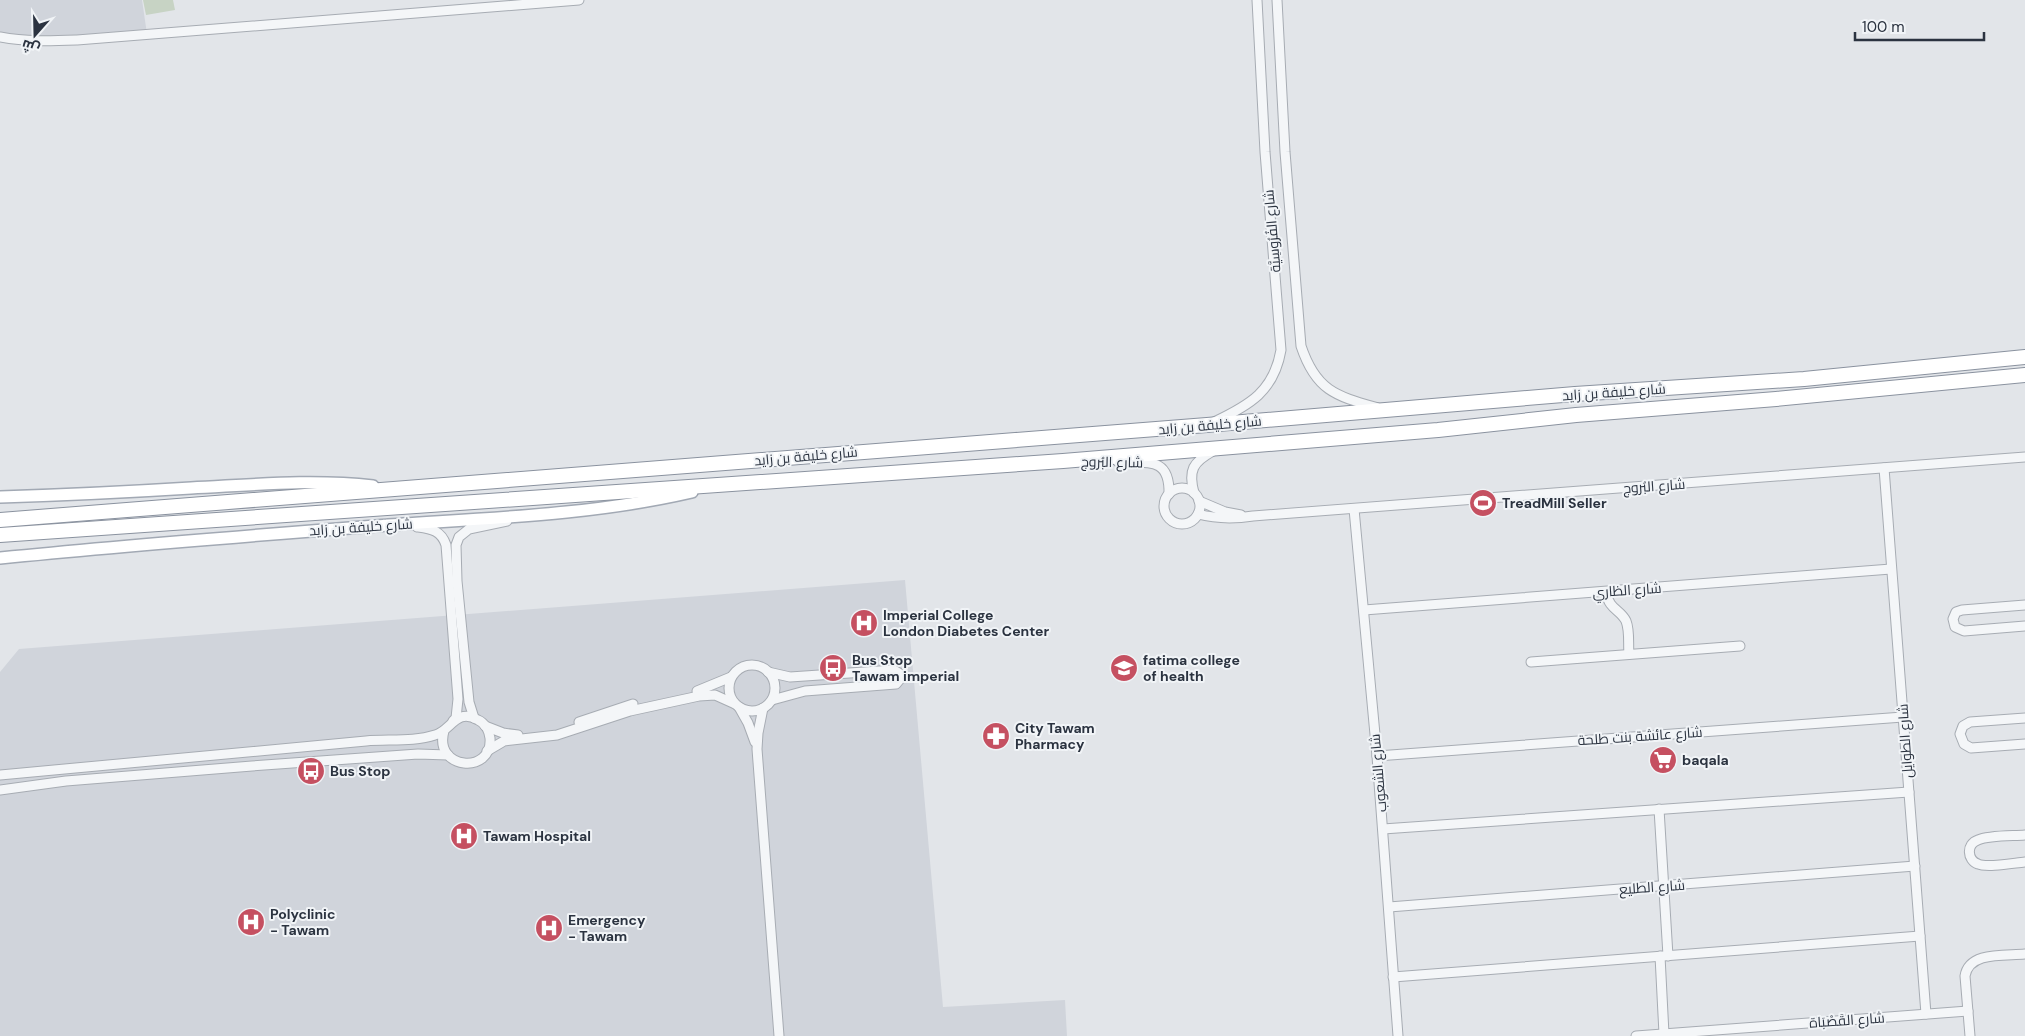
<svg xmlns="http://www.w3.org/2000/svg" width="2025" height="1036" font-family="'DM Sans',Cairo,sans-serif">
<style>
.built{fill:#d0d4db}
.green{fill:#c7d3c4}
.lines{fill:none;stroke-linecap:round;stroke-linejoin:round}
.minor-casing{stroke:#a7acb3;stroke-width:11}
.major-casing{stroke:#a2a9b4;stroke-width:14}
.highway-casing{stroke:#8a929f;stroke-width:16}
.minor{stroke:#f4f6f8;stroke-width:9}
.major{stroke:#fff;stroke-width:11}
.highway{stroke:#fff;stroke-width:14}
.labels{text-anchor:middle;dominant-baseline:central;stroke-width:4;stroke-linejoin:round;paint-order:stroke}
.street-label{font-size:14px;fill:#2b3340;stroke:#f1f4f7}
.poi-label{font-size:14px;font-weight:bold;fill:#2b3340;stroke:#f1f4f7;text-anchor:start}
</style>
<rect width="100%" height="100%" fill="#e2e5e9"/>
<g class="built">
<path d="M0,0H142L147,34L17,40L0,33Z"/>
<path d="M905,580L943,1007L1065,1000L1067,1036H0V672L19,649Z"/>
</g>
<path class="green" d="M143,0H173L175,10L146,15Z"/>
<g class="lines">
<g class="minor-casing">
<g id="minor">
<path d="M1277,0L1285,152L1301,346C1316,391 1336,396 1378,408"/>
<path d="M0,37C26,42 51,41 77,40L579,0"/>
<path d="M1214,422C1250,405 1274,391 1281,350L1265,152L1257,0"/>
<path d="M1118,462C1147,463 1170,456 1169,494"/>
<path d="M1884,468L1926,1014"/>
<circle cx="1182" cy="506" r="18"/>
<path d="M1194,493C1188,470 1193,462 1213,451"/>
<path d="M1199,501L1225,512L1241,515"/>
<path d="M1354,509L1377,756L1398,1036"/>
<path d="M1198,514C1217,519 1234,519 1253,516L2025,457"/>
<path d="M417,527C431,529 441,530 446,545L458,699L456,718L453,721"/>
<path d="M1606,592C1609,610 1620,609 1626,621C1630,631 1628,644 1629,654"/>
<path d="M2025,605L1962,610L1956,612L1953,619L1955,627L1964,631L2025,626"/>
<path d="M1364,610L1891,569"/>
<path d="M1531,662L1740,646"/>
<circle cx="752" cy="688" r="23"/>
<path d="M768,672L790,677L894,670L899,673L901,678L896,684L805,691L772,700"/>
<path d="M697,691L731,677"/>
<path d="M739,707L748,723L755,742"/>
<path d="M763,708L758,733L757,749L779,1036"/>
<path d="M474,718L469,702L457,581L456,545L459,537L469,529L507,521"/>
<path d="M2025,718L1970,722L1963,726L1960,734L1964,744L1971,748L2025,744"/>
<path d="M579,722L633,704"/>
<path d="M485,726L503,733L518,735"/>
<path d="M487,751L504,741L557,735L630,711L699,696L715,695L735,704"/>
<path d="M1377,756L1903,717"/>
<path d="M0,775L366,741C388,739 414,742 435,735C451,731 456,707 478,720C485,723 489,731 490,738C493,775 433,770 444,731"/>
<path d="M0,790L66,781L252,766L418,754L448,755"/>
<path d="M1659,809L1668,956"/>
<path d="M1383,829L1909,792"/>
<path d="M2025,835C2012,836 1989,835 1978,840C1966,844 1967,860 1978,864C1987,868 2014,863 2025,862"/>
<path d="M1389,907L1915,866"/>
<path d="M1660,956L1664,1034"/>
<path d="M1393,977L1920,936"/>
<path d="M1636,1036L1968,1011"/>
<path d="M1970,1036L1965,976C1969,951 2005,956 2025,954"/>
</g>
</g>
<g class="major-casing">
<g id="major">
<path d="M0,497C64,495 127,492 191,488C252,485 312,479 373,486"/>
<path d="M0,558C129,545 259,535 388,525C490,518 593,515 692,492"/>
</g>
</g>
<g class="highway-casing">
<g id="highway">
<path d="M0,520L1207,425L1575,394L1804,379L2025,357"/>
<path d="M0,535L1063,461L1438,430L1576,415L1776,399L2025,375"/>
</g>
</g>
<use href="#minor" class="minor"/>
<use href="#major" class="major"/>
<use href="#highway" class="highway"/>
</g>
<defs>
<g id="stadium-disc" transform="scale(1.4375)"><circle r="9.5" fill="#c55061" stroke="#f1f4f7"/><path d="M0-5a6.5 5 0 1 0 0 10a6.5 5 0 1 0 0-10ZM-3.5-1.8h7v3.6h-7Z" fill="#fff"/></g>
<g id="hospital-disc" transform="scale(1.4375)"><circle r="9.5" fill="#c55061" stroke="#f1f4f7"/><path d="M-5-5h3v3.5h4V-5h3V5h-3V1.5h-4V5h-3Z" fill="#fff"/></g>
<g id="bus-disc" transform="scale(1.4375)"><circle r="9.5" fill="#c55061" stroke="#f1f4f7"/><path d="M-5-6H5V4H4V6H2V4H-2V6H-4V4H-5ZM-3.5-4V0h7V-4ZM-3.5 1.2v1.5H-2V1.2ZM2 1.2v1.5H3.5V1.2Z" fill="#fff"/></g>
<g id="school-disc" transform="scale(1.4375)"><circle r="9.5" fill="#c55061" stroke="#f1f4f7"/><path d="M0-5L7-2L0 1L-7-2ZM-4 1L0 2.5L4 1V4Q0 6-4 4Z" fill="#fff"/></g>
<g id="pharmacy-disc" transform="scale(1.4375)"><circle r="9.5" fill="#c55061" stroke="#f1f4f7"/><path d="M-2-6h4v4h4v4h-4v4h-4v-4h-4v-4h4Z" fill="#fff"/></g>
<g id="supermarket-disc" transform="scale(1.4375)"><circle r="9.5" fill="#c55061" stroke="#f1f4f7"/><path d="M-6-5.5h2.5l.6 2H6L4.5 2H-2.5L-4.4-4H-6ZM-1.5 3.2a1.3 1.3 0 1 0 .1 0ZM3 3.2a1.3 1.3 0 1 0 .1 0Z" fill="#fff"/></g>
</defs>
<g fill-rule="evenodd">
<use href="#stadium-disc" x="1483" y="503"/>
<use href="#hospital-disc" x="864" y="623"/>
<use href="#bus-disc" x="833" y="668"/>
<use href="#school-disc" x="1124" y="668"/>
<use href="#pharmacy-disc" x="996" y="736"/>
<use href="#supermarket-disc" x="1663" y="760"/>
<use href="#bus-disc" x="311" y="771"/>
<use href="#hospital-disc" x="464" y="836"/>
<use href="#hospital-disc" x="251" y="922"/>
<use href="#hospital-disc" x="549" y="928"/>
</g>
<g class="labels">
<g class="street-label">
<text transform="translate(1272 231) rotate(-95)">شارع الفُرُوسِيَّة</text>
<text transform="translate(1614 392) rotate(-4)">شارع خليفة بن زايد</text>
<text transform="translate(1210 425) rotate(-5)">شارع خليفة بن زايد</text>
<text transform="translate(806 456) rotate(-5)">شارع خليفة بن زايد</text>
<text transform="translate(1112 462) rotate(1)">شارع البُروج</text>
<text transform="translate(1654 486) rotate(-4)">شارع البُروج</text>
<text transform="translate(361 527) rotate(-4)">شارع خليفة بن زايد</text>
<text transform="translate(1627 590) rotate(-4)">شارع الظاري</text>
<text transform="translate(1640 736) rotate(-4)">شارع عائشة بنت طلحة</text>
<text transform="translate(1905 741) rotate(-94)">شارع الطوايل</text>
<text transform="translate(1378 773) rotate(-95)">شارع الشعوب</text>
<text transform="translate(1652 887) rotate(-4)">شارع الطليع</text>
<text transform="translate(1847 1020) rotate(-4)">شارع القَصْبَاة</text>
</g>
<g class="poi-label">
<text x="1502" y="503">TreadMill Seller</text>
<text x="883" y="615">Imperial College<tspan x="883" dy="16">London Diabetes Center</tspan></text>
<text x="852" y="660">Bus Stop<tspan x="852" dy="16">Tawam imperial</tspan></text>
<text x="1143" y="660">fatima college<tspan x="1143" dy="16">of health</tspan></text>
<text x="1015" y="728">City Tawam<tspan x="1015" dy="16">Pharmacy</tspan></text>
<text x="1682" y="760">baqala</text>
<text x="330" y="771">Bus Stop</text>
<text x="483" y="836">Tawam Hospital</text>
<text x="270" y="914">Polyclinic<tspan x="270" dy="16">- Tawam</tspan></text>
<text x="568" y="920">Emergency<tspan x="568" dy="16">- Tawam</tspan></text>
</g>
</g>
<g transform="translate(35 35) rotate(200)" stroke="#f1f4f7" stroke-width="4" paint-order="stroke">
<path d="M0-4L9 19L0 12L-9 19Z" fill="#2b3340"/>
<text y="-8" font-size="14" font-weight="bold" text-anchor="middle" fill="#2b3340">ش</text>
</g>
<path d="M1855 32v8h129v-8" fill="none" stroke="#2b3340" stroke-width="2.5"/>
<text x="1862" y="32" font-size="15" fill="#2b3340" stroke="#f1f4f7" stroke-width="4" paint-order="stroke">100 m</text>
</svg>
